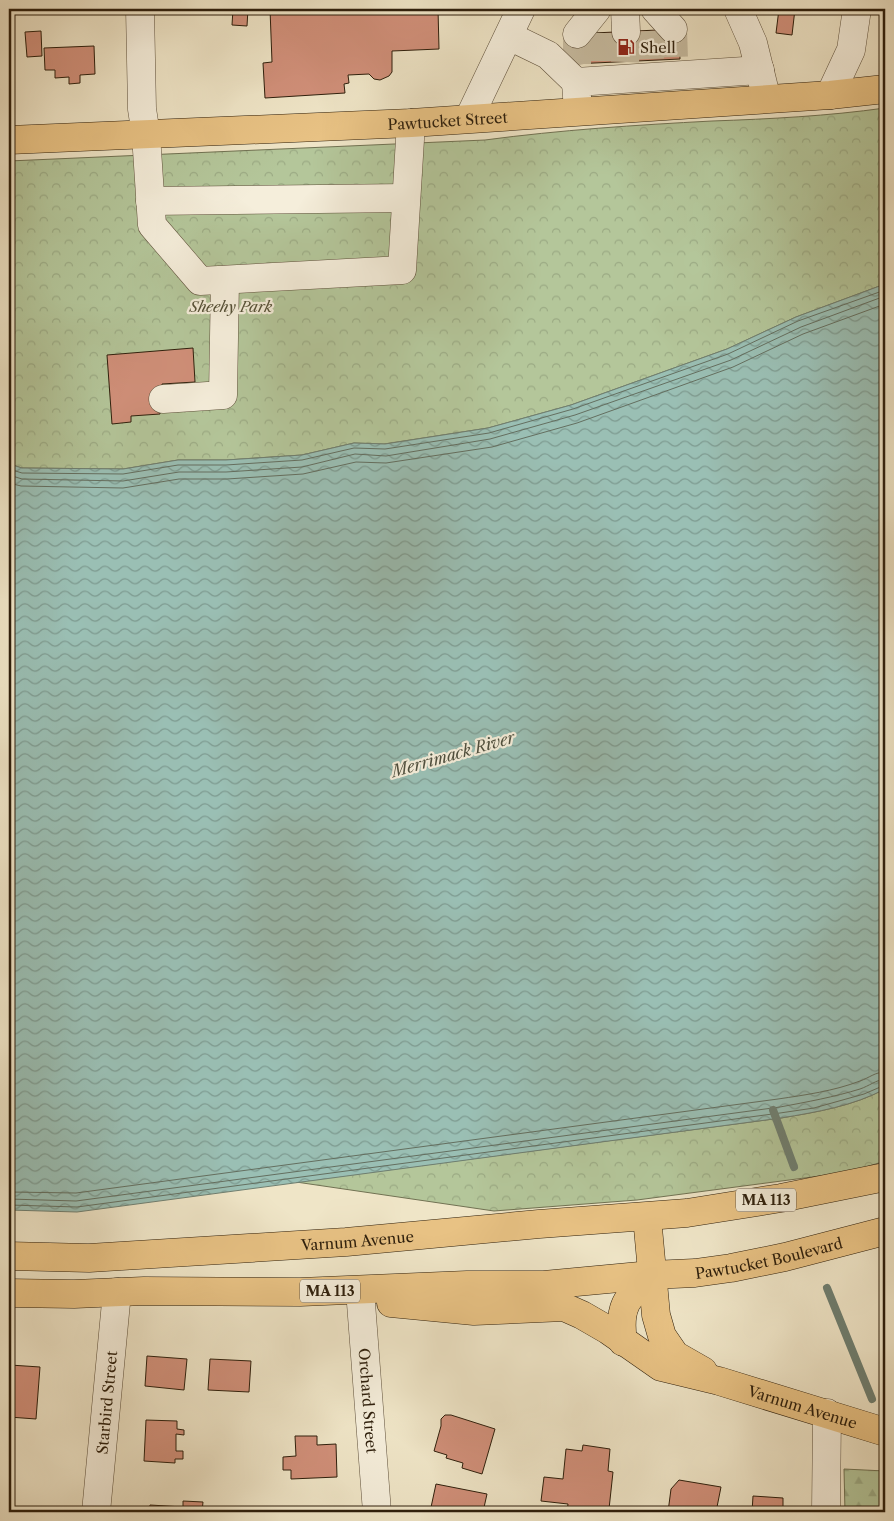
<svg xmlns="http://www.w3.org/2000/svg" width="894" height="1521" font-family="'Libre Caslon Text',serif">
<style>
.forest{fill:url(#forest-firs);stroke:#717253}
.park{fill:url(#park-crowns);stroke:#717253}
.water{fill:url(#water-waves);stroke:#6f7f71}
.lines{fill:none;stroke-linecap:round;stroke-linejoin:round}
.shore{stroke:#646f60;stroke-width:1}
.stream{stroke:#6f7f71;stroke-width:8}
.building{fill:#d1907a;stroke:#2e1f0c}
.minor-tunnel{stroke:#c8bda2;stroke-width:28;stroke-dasharray:28 14;stroke-linecap:butt}
.minor-casing{stroke:#5e503b;stroke-width:29}
.major-casing{stroke:#2e1f0c;stroke-width:29}
.minor{stroke:#f5eedb;stroke-width:28}
.major{stroke:#e8c284;stroke-width:28}
.labels{text-anchor:middle;dominant-baseline:central;stroke-width:4.5;stroke-linejoin:round;paint-order:stroke}
.shield{fill:#f5eedb;stroke:#6a5d4a;stroke-width:1}
.shield-label{font-size:14px;font-weight:bold;fill:#2e1f0c}
.poi-label{font-size:15px;fill:#2e1f0c;stroke:#f5eedb;text-anchor:start}
.street-label{font-size:15px;fill:#2e1f0c;stroke:#f5eedb}
.park-label{font-size:15px;font-style:italic;fill:#565137;stroke:#f5eedb}
.water-label{font-size:16px;font-style:italic;fill:#4e4f3e;stroke:#f5eedb}
</style>
<defs>
<pattern id="forest-firs" width="22" height="20" patternUnits="userSpaceOnUse" patternTransform="scale(1.25)"><rect width="22" height="20" fill="#b4c69a"/><path d="M5 1l3.5 6h-7zM16 11l3.5 6h-7z" fill="#9baa84"/></pattern>
<pattern id="park-crowns" width="20" height="18" patternUnits="userSpaceOnUse" patternTransform="scale(1.25)"><rect width="20" height="18" fill="#b4c69a"/><path d="M2 6a3 3 0 1 1 6 0M12 15a3 3 0 1 1 6 0" fill="none" stroke="#9baa84"/></pattern>
<pattern id="water-waves" width="16" height="10" patternUnits="userSpaceOnUse" patternTransform="scale(1.25)"><rect width="16" height="10" fill="#9abfb4"/><path d="M0 5q4-4 8 0t8 0" fill="none" stroke="#7e9b91"/></pattern>
</defs>
<rect width="100%" height="100%" fill="#efe5c7"/>
<filter id="stains"><feTurbulence type="fractalNoise" baseFrequency=".004" numOctaves="4"/><feColorMatrix values="0 0 0 0 .2 0 0 0 0 .09 0 0 0 0 .02 0 0 0 .5 -.17"/></filter>
<radialGradient id="worn" r=".72"><stop offset=".6" stop-color="#630" stop-opacity="0"/><stop offset="1" stop-color="#630" stop-opacity=".3"/></radialGradient>
<path class="forest" d="M844,1469L885,1471V1512H845Z"/>
<g class="park">
<path d="M885,108V284L796,317L727,349L571,405L488,428L384,444L354,443L302,455L226,460H178L123,469L22,468L9,464V161L485,140C560,130 636,125 712,121C770,119 828,116 885,108Z"/>
<path d="M885,1089V1161L850,1172L637,1200L494,1211L296,1182L781,1118C817,1112 853,1106 885,1089Z"/>
</g>
<path class="water" d="M885,284V1089C853,1106 817,1112 781,1118L77,1212L9,1210V464L22,468L123,469L178,460H226L302,455L354,443L385,444L488,428L571,405L727,349L796,317Z"/>
<g class="lines">
<g class="shore">
<path d="M9,469L22,473L123,474L178,465H226L302,460L354,448L385,449L489,433L573,409L728,354L798,321L885,290"/>
<path d="M9,475L22,479L123,481L179,472H226L302,467L355,454L386,456L490,439L575,415L731,360L801,327L885,296"/>
<path d="M9,483L21,486L123,488L179,479H227L303,474L356,462L386,463L492,447L577,423L733,367L803,334L885,304"/>
<path d="M9,1192L76,1193L778,1099C805,1095 834,1091 860,1081C869,1078 875,1072 885,1072"/>
<path d="M9,1199L76,1201L780,1107C807,1102 834,1097 860,1089C869,1086 876,1080 885,1079"/>
<path d="M9,1205L77,1207L780,1113L814,1108L864,1094L885,1085"/>
</g>
<g class="stream">
<path d="M773,1110L794,1167"/>
<path d="M827,1288L872,1399"/>
</g>
</g>
<g class="building">
<path d="M233,9H248L247,26L232,25Z"/>
<path d="M270,9H438L439,49L392,51V72L389,76L380,80L374,79L369,74L348,75L349,83L344,84L345,93L265,98L263,63L272,62Z"/>
<path d="M779,9H795L792,35L776,33Z"/>
<path d="M679,29L680,59L573,64L572,34Z"/>
<path d="M41,31L42,56L27,57L25,32Z"/>
<path d="M94,46L95,74L80,75V83L69,84V77L55,78V70H45L44,48Z"/>
<path d="M193,348L195,382L162,384L163,408L160,409V414L131,416V422L112,424L107,355Z"/>
<path d="M147,1356L187,1359L184,1390L145,1386Z"/>
<path d="M210,1359L251,1361L249,1392L208,1390Z"/>
<path d="M10,1365L40,1367L36,1419L9,1417Z"/>
<path d="M445,1415H451L495,1429L482,1474L462,1468L463,1463L446,1458L447,1455L434,1451L441,1426V1419Z"/>
<path d="M146,1420L177,1421V1429L184,1430V1435L176,1434V1451H183V1459H175V1463L144,1461Z"/>
<path d="M295,1436H317V1445L336,1444L337,1477L291,1479V1470H283V1457L296,1456Z"/>
<path d="M583,1445L610,1449L608,1471L613,1472L609,1509L589,1507L588,1512H567L568,1504L541,1501L544,1477L563,1479L566,1449L582,1451Z"/>
<path d="M679,1480L721,1487L716,1512H668L671,1489Z"/>
<path d="M436,1484L487,1494L483,1512L456,1511V1512H430Z"/>
<path d="M753,1496L783,1498V1512H752Z"/>
<path d="M183,1501L203,1502L202,1512H209H149L150,1505L183,1507Z"/>
</g>
<g class="lines">
<g class="minor-tunnel">
<path d="M673,29L674,59"/>
<path d="M649,31L650,60"/>
<path d="M598,33V63"/>
<path d="M625,62L626,32"/>
<path d="M577,64V34"/>
</g>
<g class="minor-casing">
<g id="minor">
<path d="M140,9L142,109L146,135L152,225L200,281L402,270L411,123"/>
<path d="M625,9L626,32"/>
<path d="M655,9L673,29"/>
<path d="M738,9L753,43L764,88"/>
<path d="M577,34L597,9"/>
<path d="M509,36L548,55L576,82"/>
<path d="M830,95L851,50L857,9"/>
<path d="M578,111L576,82L760,70"/>
<path d="M469,118L521,9"/>
<path d="M150,201L406,198"/>
<path d="M163,399L223,395L225,280"/>
<path id="s1" d="M360,1290L377,1512"/>
<path id="s2" d="M96,1512L117,1292"/>
<path d="M826,1512L827,1413"/>
</g>
</g>
<g class="major-casing">
<g id="major">
<path id="s3" d="M9,140L411,123L830,95L885,89"/>
<path d="M647,1217L656,1315L662,1336L675,1355L703,1371"/>
<path id="s4" d="M9,1256L89,1258L346,1242L539,1224L687,1213L781,1198L885,1177"/>
<path id="s5" d="M9,1293L74,1294L144,1291L300,1292L467,1285H544L651,1275L695,1273L731,1268L785,1257L885,1231"/>
<path id="s6" d="M391,1303L474,1311L564,1307L582,1315L608,1330L661,1367L719,1381L885,1432"/>
<path d="M623,1342C618,1306 626,1299 651,1275"/>
</g>
</g>
<use href="#minor" class="minor"/>
<use href="#major" class="major"/>
</g>
<defs>
<g id="fuel-bare" transform="scale(1.35)"><path d="M-5.5-6h7V0h2V4h1.3V-2.5L3-4.5l.8-.8L6-3V5H2.5V1h-1V6h-7ZM-4.2-4.7v3.2H.2V-4.7Z" fill="#8f2418" stroke="#f5eedb" stroke-width="2.5" paint-order="stroke"/></g>
</defs>
<g fill-rule="evenodd">
<use href="#fuel-bare" x="626" y="47"/>
</g>
<g class="labels">
<g class="shield">
<rect x="736" y="1188.5" width="60" height="23" rx="4"/>
<rect x="300" y="1279.5" width="60" height="23" rx="4"/>
</g>
<g class="shield-label">
<text x="766" y="1200">MA 113</text>
<text x="330" y="1291">MA 113</text>
</g>
<g class="poi-label">
<text x="640" y="47">Shell</text>
</g>
<g class="street-label">
<text stroke="none"><textPath href="#s3" startOffset="439">Pawtucket Street</textPath></text>
<text stroke="none"><textPath href="#s4" startOffset="349">Varnum Avenue</textPath></text>
<text stroke="none"><textPath href="#s5" startOffset="762">Pawtucket Boulevard</textPath></text>
<text stroke="none"><textPath href="#s1" startOffset="111">Orchard Street</textPath></text>
<text stroke="none"><textPath href="#s2" startOffset="110">Starbird Street</textPath></text>
<text stroke="none"><textPath href="#s6" startOffset="435">Varnum Avenue</textPath></text>
</g>
<g class="park-label">
<text x="231" y="306">Sheehy Park</text>
</g>
<g class="water-label">
<text transform="translate(453 754) rotate(-16)">Merrimack River</text>
</g>
</g>
<rect width="894" height="1521" fill="none" stroke="#efe5c7" stroke-width="30"/>
<rect x="10" y="10" width="874" height="1501" fill="none" stroke="#2e1f0c" stroke-width="2.5"/>
<rect x="15" y="15" width="864" height="1491" fill="none" stroke="#2e1f0c"/>
<rect width="100%" height="100%" filter="url(#stains)"/>
<rect width="100%" height="100%" fill="url(#worn)"/>
</svg>
